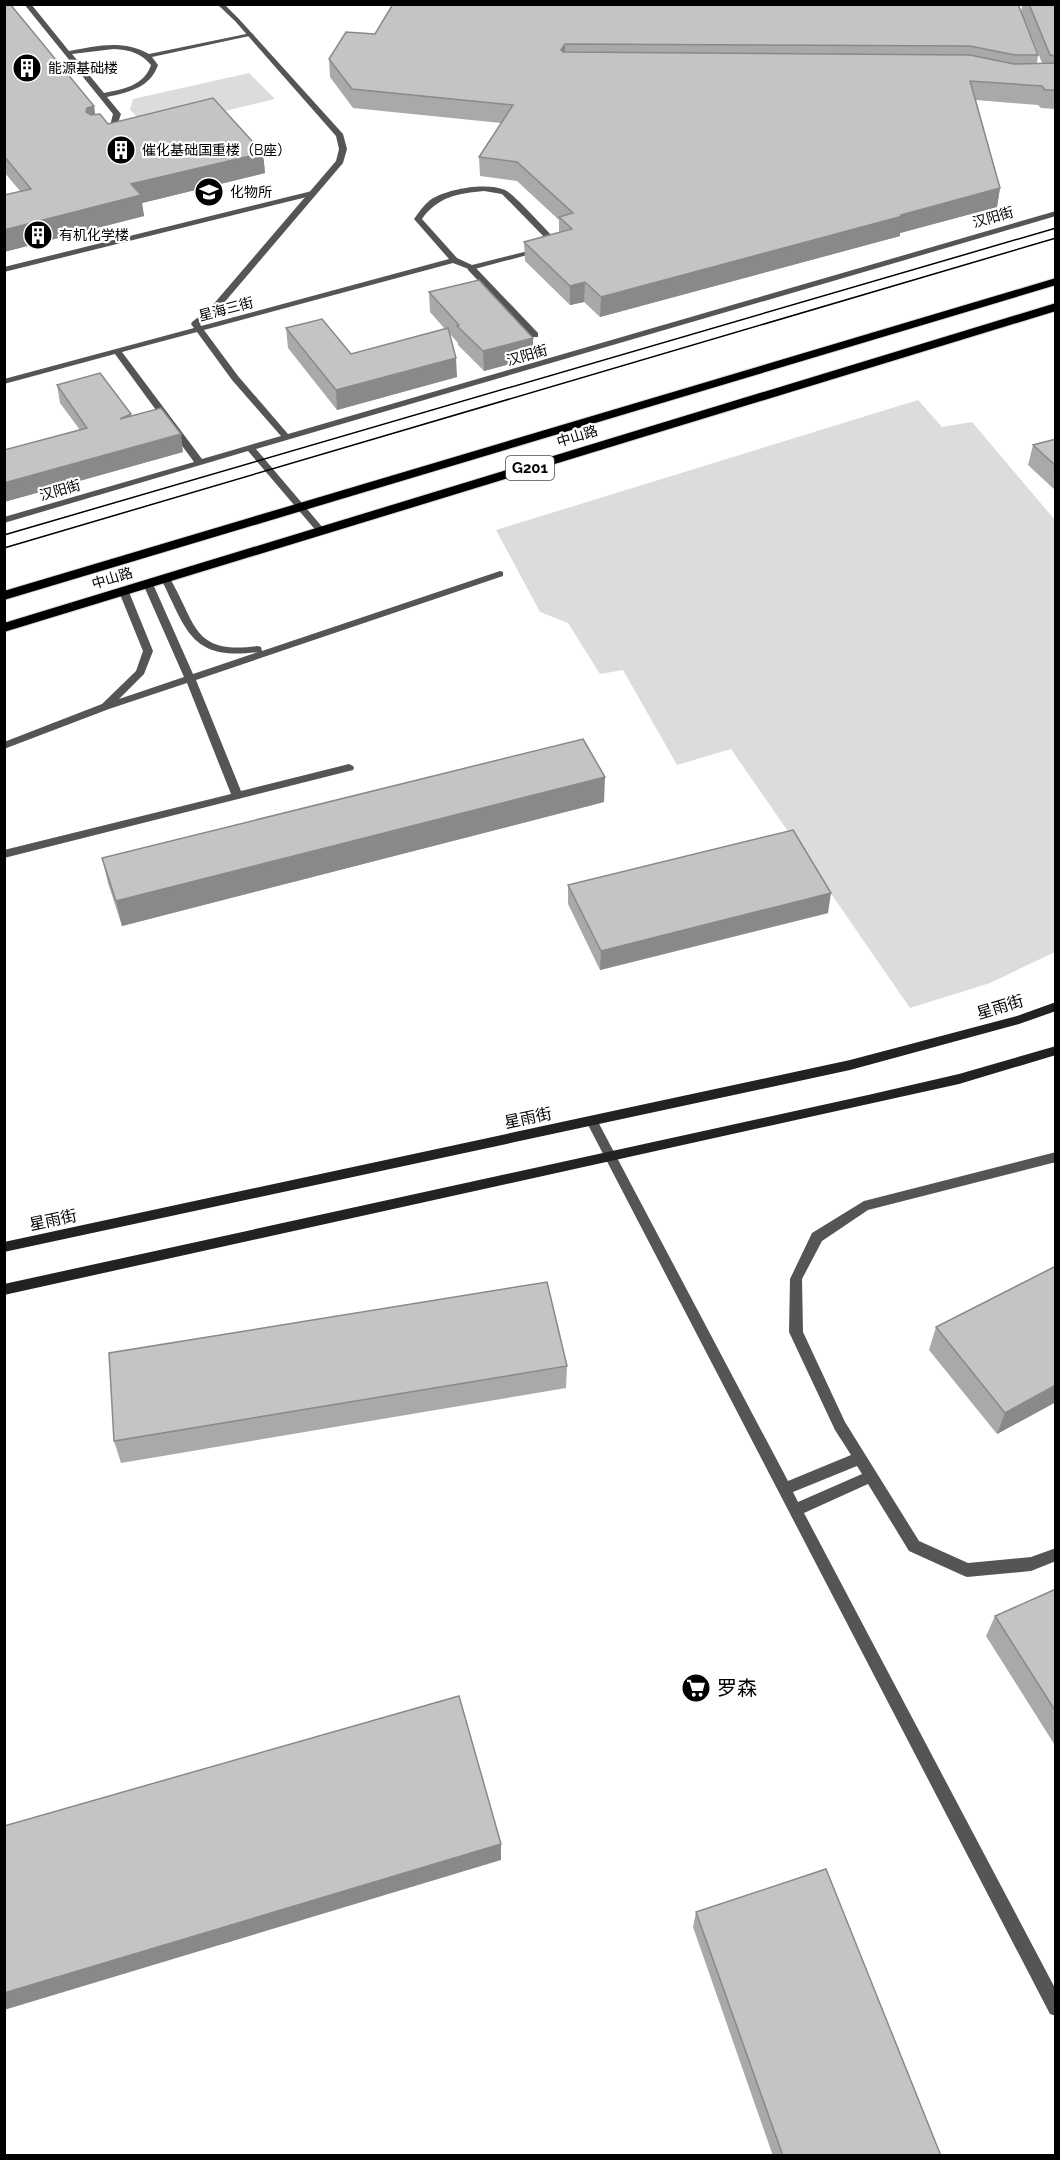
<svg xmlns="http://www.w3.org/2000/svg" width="1060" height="2160" font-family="Raleway,'Noto Sans SC',sans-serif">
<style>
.green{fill:#dcdcdc}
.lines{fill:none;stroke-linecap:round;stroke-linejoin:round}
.highway-casing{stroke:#dbdbdb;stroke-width:2}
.lane{fill:#555;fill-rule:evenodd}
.street{fill:#555;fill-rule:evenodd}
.secondary{fill:#222;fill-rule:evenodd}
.highway{fill:#000;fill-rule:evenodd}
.tram{stroke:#000;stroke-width:1.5}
.wall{fill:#a9a9a9}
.shaded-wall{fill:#898989}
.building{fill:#c4c4c4;stroke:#898989;stroke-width:1.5}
.labels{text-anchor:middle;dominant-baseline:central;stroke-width:4.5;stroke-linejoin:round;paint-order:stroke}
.far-poi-label{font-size:14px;fill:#000;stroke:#fff;text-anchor:start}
.far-street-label{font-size:14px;fill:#000;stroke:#fff}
.shield{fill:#fff;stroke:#4c4c4c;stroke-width:1.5}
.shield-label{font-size:15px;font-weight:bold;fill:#000}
.street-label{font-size:16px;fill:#000;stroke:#fff}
.near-poi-label{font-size:20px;fill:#000;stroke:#fff;text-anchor:start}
</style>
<rect width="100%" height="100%" fill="#fff"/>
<g class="green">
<path d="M249,73L275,99L150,129L130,110L133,99Z"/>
<path d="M918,400L942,427L972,422L1055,520V952L990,983L910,1008L731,749L677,765L623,670L600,674L568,623L540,612L496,530Z"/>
</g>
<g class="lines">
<g class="highway-casing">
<g id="highway">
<path d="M1056,278V285L4,600V591Z"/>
<path d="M1056,303V311L4,632V623Z"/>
</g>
</g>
<g class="lane">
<path d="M24,4H31L69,51C96,46 123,39 149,54L251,33L254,35L152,57L158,65C150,88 129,92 107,97L121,114L116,129L105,132L101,130L110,126L113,114ZM114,49C130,50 141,53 151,65C144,86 123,89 104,93L72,54Z"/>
<path d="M312,191H315V195L4,272V267Z"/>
<path d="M468,266H474L538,333V337H532L468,270Z"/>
<path d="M500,571L503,572V576L196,680L241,791L349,764L353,766L354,768L353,770L4,858V850L231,794L187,683L109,709L4,749V742L102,704L136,671L143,651L119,592L121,590H127L129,592L153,651L144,674L119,699L184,677L143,584L145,582L148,581L153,584L193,674L258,652C190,661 187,630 161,579L163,577H169C197,623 191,655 258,646L261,647L262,651Z"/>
</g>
<g class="street">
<path d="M217,4H224L239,19L343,134L347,149L343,163L217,311L200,324L201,326L449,259L414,219C419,212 423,206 429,201C445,189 486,182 505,190C513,193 553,237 561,246L471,270L453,263L204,330L238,376L288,434L1056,211V216L256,449L324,529V533H318L248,451L4,523V517L194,462L115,354L4,384V379L194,328L191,324L192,322L211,307L336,161L339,149L336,136L235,21ZM484,191L502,194L552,245L472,265L457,258L422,219C437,197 459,193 484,191ZM197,332L232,380L281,436L202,459L122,352Z"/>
<path d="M592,1116L596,1118L788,1481L851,1455L835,1430L789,1332L790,1279L812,1233L864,1201L1056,1152V1162L868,1210L822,1241L802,1279L803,1332L845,1422L919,1541L968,1563L1031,1557L1056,1548V1561L1031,1571L967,1577L962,1575L909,1551L868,1484L804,1513L1056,1990V2016L1050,2014L586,1121L588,1118ZM857,1466L862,1474L798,1502L793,1492Z"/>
</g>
<g class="secondary">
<path d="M1056,1002V1011L1019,1024L850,1070L4,1252V1242L850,1060L1017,1016Z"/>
<path d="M1056,1046V1055L959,1084L4,1295V1284L868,1095L959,1074Z"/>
</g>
<use href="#highway" class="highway"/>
<g class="tram">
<path d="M4,535L1056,228"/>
<path d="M4,548L1056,238"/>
</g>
</g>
<g class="wall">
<path d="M4,4L94,106L95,115L108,124L263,153L265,173L142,203L144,216L4,252V195L20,191L4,172Z"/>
<path d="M1018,4L1038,55L1037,63H1042L1021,11L1023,4H1056V109L1041,108L1038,105L976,100L1000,188L997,207L900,233V236L600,317L584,302L570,305L525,261L524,242L559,233V220L517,181L480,176L479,157L501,123L353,108L330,77L329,59L375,34Z"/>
<path d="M429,292L533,358L484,371L458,345V343L450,334L457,377L337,410L288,348L286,328L351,354L445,329L430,312Z"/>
<path d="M57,385L131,414V416L183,452L4,502V450L80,430L60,403Z"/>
<path d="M1056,439V491L1028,465L1033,445Z"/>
<path d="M604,802L122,926L108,883L102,858Z"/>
<path d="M568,885L828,913L600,970L568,904Z"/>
<path d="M1056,1266V1402L997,1434L929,1350L936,1327Z"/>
<path d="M567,1366L566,1388L121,1463L114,1441Z"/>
<path d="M1056,1589V1747L986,1636L995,1616Z"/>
<path d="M696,1912L941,2156H773L693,1927Z"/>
</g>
<g class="shaded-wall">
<path d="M565,44V63L561,50Z"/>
<path d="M94,106L97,127L86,112L87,108Z"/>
<path d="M263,153L265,173L142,203L144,216L4,252V230L131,184Z"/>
<path d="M1000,188L997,207L900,233V236L600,317L601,297Z"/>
<path d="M585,282L584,302L570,305V286Z"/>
<path d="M533,338V358L484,371L483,351Z"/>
<path d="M456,358L457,377L337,410L336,390Z"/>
<path d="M181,434L183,452L4,502V483Z"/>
<path d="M605,777L604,802L122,926L116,901Z"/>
<path d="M831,893L828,913L600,970L601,951Z"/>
<path d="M1056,1385V1402L997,1434L1005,1413Z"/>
<path d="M501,1844V1860L4,2010V1993Z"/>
</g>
<g class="building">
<path d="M4,4H10L94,106L87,108L86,112L91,115L100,114L108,124L213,98L263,153L131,184L141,195L4,230V195L31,189L4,156Z"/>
<path d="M393,4H1018L1038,55H1015L970,46L565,44L561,50L563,52L970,55L1014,64L1056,63V90H1045L1042,86L970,81L1000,188L901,215L903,216L601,297L585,282L570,286L524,242L572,229L559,217L573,213L517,162L479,157L513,105L352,89L329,59L346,32L375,34Z"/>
<path d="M1029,4H1056V56L1050,55Z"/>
<path d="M479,280L533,338L483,351L457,326L459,325L429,292Z"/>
<path d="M322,319L351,354L448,328L456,358L336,390L286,328Z"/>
<path d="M100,373L131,414L120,419L161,408L181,434L4,483V450L87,428L57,385Z"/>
<path d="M1056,439V466L1033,445Z"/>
<path d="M583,739L605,777L116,901L102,858Z"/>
<path d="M793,830L831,893L601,951L568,885Z"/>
<path d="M1056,1266V1385L1005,1413L936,1327Z"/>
<path d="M547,1282L567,1366L114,1441L109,1353Z"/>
<path d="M1056,1589V1712L995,1616Z"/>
<path d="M459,1696L501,1844L4,1993V1826Z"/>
<path d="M826,1869L941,2156H783L696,1912Z"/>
</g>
<defs>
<g id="building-disc" transform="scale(1.5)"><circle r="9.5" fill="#000" stroke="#fff"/><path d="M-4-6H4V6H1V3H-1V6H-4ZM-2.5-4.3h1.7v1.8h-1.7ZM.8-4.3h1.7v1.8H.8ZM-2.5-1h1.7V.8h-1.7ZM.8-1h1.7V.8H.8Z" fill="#fff"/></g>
<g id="school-disc" transform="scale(1.5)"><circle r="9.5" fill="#000" stroke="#fff"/><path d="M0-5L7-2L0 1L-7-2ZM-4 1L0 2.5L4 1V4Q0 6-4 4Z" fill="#fff"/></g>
<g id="supermarket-disc" transform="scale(1.5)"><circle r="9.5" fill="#000" stroke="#fff"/><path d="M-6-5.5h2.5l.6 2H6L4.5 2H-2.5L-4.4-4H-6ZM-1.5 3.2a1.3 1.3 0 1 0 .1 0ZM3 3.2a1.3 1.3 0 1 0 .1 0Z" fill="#fff"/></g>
</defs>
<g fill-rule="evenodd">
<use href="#building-disc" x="27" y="68"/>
<use href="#building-disc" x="121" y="150"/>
<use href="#school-disc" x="209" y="192"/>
<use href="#building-disc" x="38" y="235"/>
<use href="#supermarket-disc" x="696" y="1688"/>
</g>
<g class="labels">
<g class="far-poi-label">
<text x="48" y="68">能源基础楼</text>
<text x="142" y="150">催化基础国重楼（B座）</text>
<text x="230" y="192">化物所</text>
<text x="59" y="235">有机化学楼</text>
</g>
<g class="far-street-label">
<text transform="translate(993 217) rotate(-16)">汉阳街</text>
<text transform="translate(226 309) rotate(-15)">星海三街</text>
<text transform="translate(527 355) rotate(-16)">汉阳街</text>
<text transform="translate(577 436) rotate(-17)">中山路</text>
<text transform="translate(60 490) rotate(-16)">汉阳街</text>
<text transform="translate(112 578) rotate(-17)">中山路</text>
</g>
<rect class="shield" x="506" y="456" width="48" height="24" rx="4.5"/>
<g class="shield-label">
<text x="530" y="468">G201</text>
</g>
<g class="street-label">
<text transform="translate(1000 1007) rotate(-17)">星雨街</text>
<text transform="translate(528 1118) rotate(-12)">星雨街</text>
<text transform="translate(53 1220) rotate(-12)">星雨街</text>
</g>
<g class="near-poi-label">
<text x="717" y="1688">罗森</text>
</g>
</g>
<rect width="1060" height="2160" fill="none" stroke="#000000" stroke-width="12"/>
</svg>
